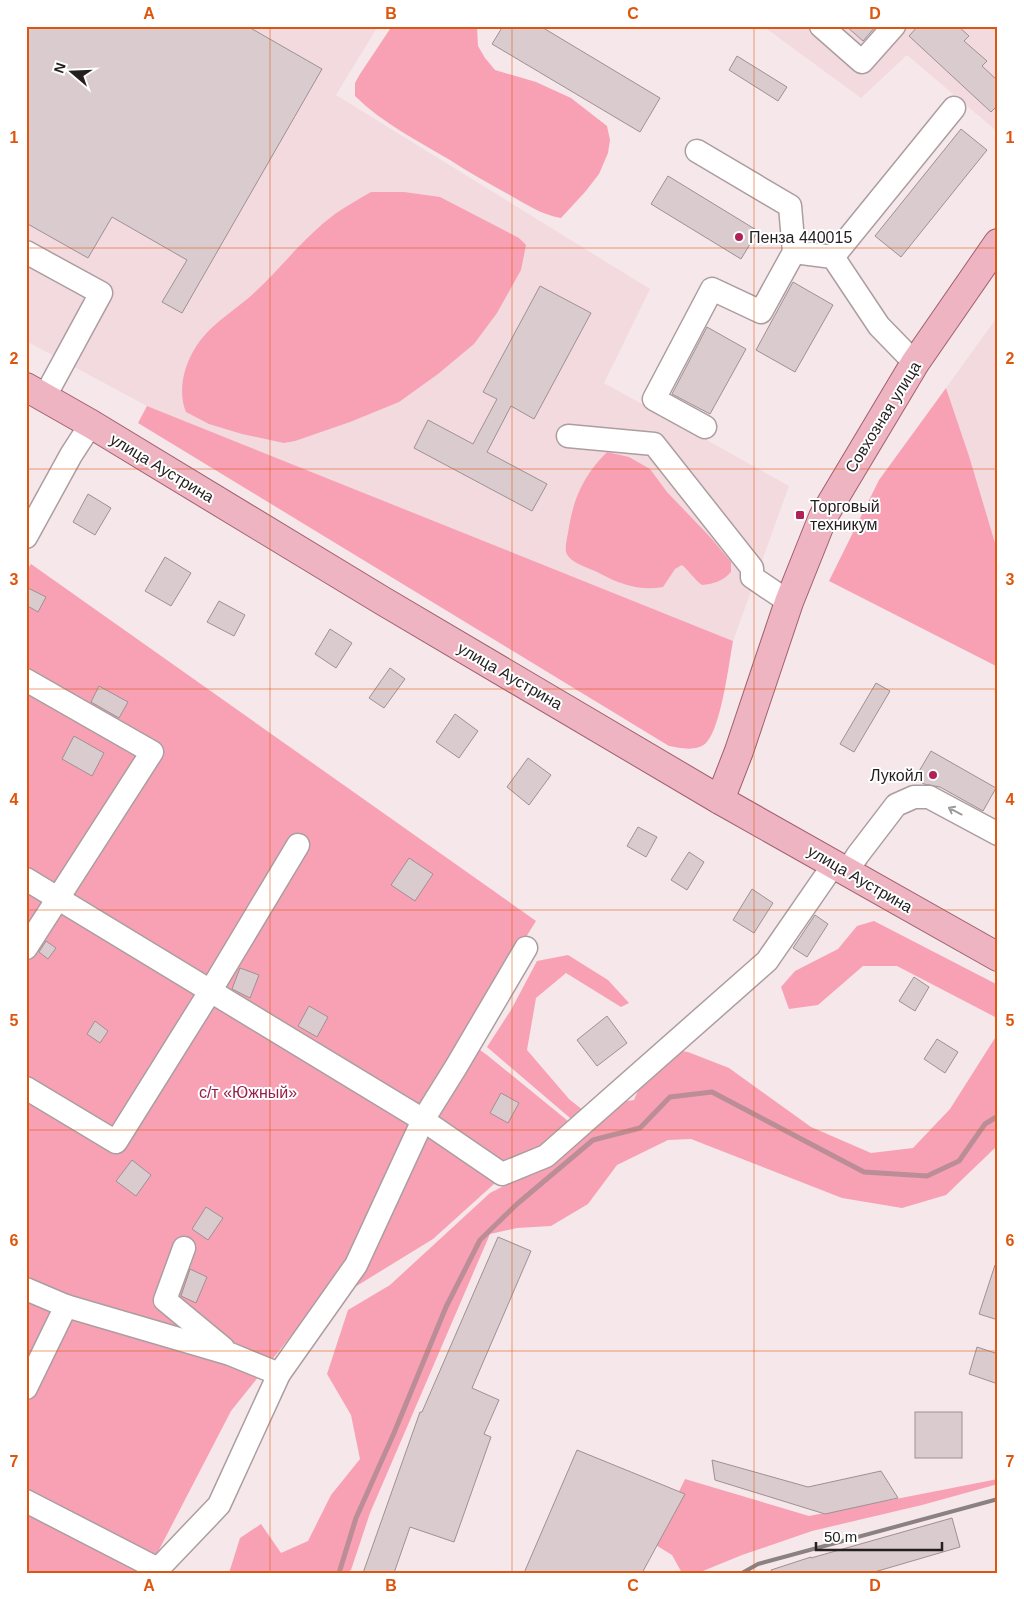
<svg xmlns="http://www.w3.org/2000/svg" width="1024" height="1599" font-family="Helvetica,sans-serif">
<style>
.built{fill:#f2dadf}
.green{fill:#f8a1b4}
.lines{fill:none;stroke-linecap:round;stroke-linejoin:round}
.stream{stroke:#bb8d96;stroke-width:5}
.building{fill:#dacbce;stroke:#9e9093}
.minor-casing{stroke:#ac9ea0;stroke-width:25}
.major-casing{stroke:#a05f6e;stroke-width:30}
.minor{stroke:#fff;stroke-width:22}
.major{stroke:#eeb4c2;stroke-width:28}
.rail{stroke:#8b8183;stroke-width:4}
.oneway{stroke:#9c9a9a}
.grid{fill:none;stroke:#de560d;stroke-width:1;stroke-opacity:0.55}
.poi-dot{fill:#b02156;stroke:#fff;stroke-width:2}
.labels{text-anchor:middle;dominant-baseline:central;stroke-width:4;stroke-linejoin:round;paint-order:stroke}
.poi-label{font-size:16px;fill:#231e1f;stroke:#fff;text-anchor:start}
.street-label{font-size:16px;fill:#231e1f;stroke:#fff}
.park-label{font-size:16px;fill:#961f49;stroke:#fff}
.neatline{fill:none;stroke:#de560d;stroke-width:2}
.grid-label{font-size:16px;text-anchor:middle;font-weight:bold;fill:#de560d}
</style>
<rect width="100%" height="100%" fill="#f6e7ea"/>
<g class="built">
<path d="M26,26H378L336,95L650,289L604,383L789,486L733,641L147,406L26,341Z"/>
<path d="M763,26H998V132L907,55L861,98Z"/>
<path d="M998,316V553L969,456L946,388Z"/>
</g>
<g class="green">
<path d="M392,26H477L478,46L485,58L495,70L536,82L571,98L607,126L610,140L608,153L599,174L585,192L561,218C541,215 524,203 506,193C487,182 468,172 450,160C418,141 382,123 355,96V83L360,74Z"/>
<path d="M371,192H404L440,197L519,238L526,245L521,270L497,313L474,344L438,374L399,402L350,422L295,441L284,443L242,434L209,424L186,412C178,393 183,368 194,350C209,324 234,312 255,292C282,267 305,236 335,214C346,206 359,199 371,192Z"/>
<path d="M946,388L969,456L998,553V667L829,581L879,480Z"/>
<path d="M147,406L733,641C729,663 721,728 706,743C696,752 680,748 669,746L138,423Z"/>
<path d="M607,452L629,457L650,469L667,492L711,538L731,562V572C723,581 714,584 702,585C694,579 689,571 682,565L675,569L663,587C641,591 621,585 601,574C591,568 570,564 566,552C565,546 567,538 568,533C573,499 583,476 607,452Z"/>
<path d="M31,564L536,921L463,1038L487,1055L579,1130L543,1163L494,1184L433,1239L306,1317L231,1411L147,1573H26V572Z"/>
<path d="M874,921L998,985V1145L946,1195L902,1208L842,1198L691,1139L668,1140L617,1165L588,1204L551,1226L517,1228L490,1234L370,1513L351,1570L345,1573H229L240,1538L261,1524L281,1553L308,1541L331,1495L360,1459L351,1415L327,1374L348,1310L390,1285L490,1193L545,1165L583,1129L487,1047L511,1010L537,961L568,955L608,980L629,1003L621,1007L566,973L536,998L527,1050L569,1099L584,1111L606,1104L634,1100L646,1072L663,1048L688,1052L729,1068L811,1127L871,1153L913,1148L950,1109L995,1038L997,1018L897,966H863L818,1005L789,1009L781,987L795,971L838,949L857,926Z"/>
<path d="M685,1479L809,1516L998,1479V1484L922,1505L812,1531L742,1555L698,1573H682L672,1555L654,1544Z"/>
</g>
<g class="lines">
<path class="stream" d="M339,1573L356,1518L394,1433L446,1307L480,1240L517,1204L593,1140L640,1128L670,1097L712,1092L864,1172L927,1176L959,1161L985,1124L998,1116"/>
</g>
<g class="building">
<path d="M26,26H247L322,69L182,313L162,302L187,260L112,217L88,258L26,223Z"/>
<path d="M503,26H540L660,98L640,132L492,44Z"/>
<path d="M846,26H876L863,41Z"/>
<path d="M918,26H958L969,36L964,41L987,61L982,66L998,81V105L991,112L909,36Z"/>
<path d="M737,56L787,87L778,101L729,70Z"/>
<path d="M961,129L987,150L901,257L875,236Z"/>
<path d="M668,176L758,231L741,259L651,204Z"/>
<path d="M793,282L833,305L795,372L756,350Z"/>
<path d="M540,286L591,313L534,419L511,406L487,452L547,484L532,511L414,448L428,420L473,444L497,399L483,392Z"/>
<path d="M707,327L746,349L710,414L672,394Z"/>
<path d="M88,494L111,508L95,535L73,522Z"/>
<path d="M165,557L191,573L171,606L145,591Z"/>
<path d="M26,587L46,597L38,612L26,605Z"/>
<path d="M219,601L245,615L234,636L207,622Z"/>
<path d="M330,629L352,643L336,668L315,654Z"/>
<path d="M390,668L405,679L384,708L369,698Z"/>
<path d="M876,683L890,691L854,752L840,744Z"/>
<path d="M99,686L128,702L119,718L91,702Z"/>
<path d="M455,714L478,731L459,758L436,742Z"/>
<path d="M74,736L104,753L92,776L62,759Z"/>
<path d="M931,751L996,788L983,811L940,787L924,784L915,778Z"/>
<path d="M528,758L551,775L529,805L507,787Z"/>
<path d="M638,827L657,837L646,857L627,846Z"/>
<path d="M689,852L704,862L687,890L671,880Z"/>
<path d="M409,858L433,874L415,901L391,885Z"/>
<path d="M752,889L773,903L754,933L733,920Z"/>
<path d="M815,915L828,924L807,957L793,948Z"/>
<path d="M46,941L56,948L48,959L39,952Z"/>
<path d="M240,968L259,975L250,998L232,989Z"/>
<path d="M914,977L929,987L915,1011L899,1001Z"/>
<path d="M309,1006L328,1017L317,1037L298,1026Z"/>
<path d="M607,1016L627,1043L597,1066L577,1040Z"/>
<path d="M95,1021L108,1031L100,1043L87,1034Z"/>
<path d="M937,1039L958,1052L945,1073L924,1059Z"/>
<path d="M501,1093L519,1103L508,1123L490,1113Z"/>
<path d="M132,1160L151,1175L136,1196L116,1181Z"/>
<path d="M206,1207L223,1218L208,1240L192,1229Z"/>
<path d="M498,1237L531,1251L472,1388L499,1400L484,1434L491,1437L454,1542L410,1527L394,1573H363L420,1412H422Z"/>
<path d="M995,1265H998V1320L979,1314Z"/>
<path d="M190,1269L207,1277L196,1303L181,1296Z"/>
<path d="M977,1347L998,1354V1384L969,1374Z"/>
<rect x="915" y="1412" width="47" height="46"/>
<path d="M577,1450L685,1494L642,1573H524Z"/>
<path d="M712,1460L808,1487L881,1471L898,1498L825,1514L715,1480Z"/>
<path d="M952,1518L960,1547L871,1573H772L771,1570L811,1557V1558Z"/>
</g>
<g class="lines">
<g class="minor-casing">
<g id="minor">
<path d="M821,26L862,62L894,26"/>
<path d="M697,151L790,206L794,252"/>
<path d="M26,252L101,293L44,398"/>
<path d="M833,257L954,108"/>
<path d="M705,427L654,399L712,289L761,312L794,252L833,257L879,326L915,363"/>
<path d="M568,436L654,444L752,568V577L789,602"/>
<path d="M26,537L71,455L91,424"/>
<path d="M26,680L152,752L26,948"/>
<path d="M847,872L857,856L896,805L914,797H929L998,834"/>
<path d="M26,879L423,1120L502,1174L546,1156L767,961L834,864"/>
<path d="M26,1088L116,1142L211,990L298,845"/>
<path d="M184,1248L165,1300L223,1348"/>
<path d="M26,1289L66,1306L230,1354L279,1374"/>
<path d="M26,1388L66,1306"/>
<path d="M26,1501L158,1569"/>
<path d="M156,1573L158,1569L219,1505L279,1374L356,1265L423,1120L456,1067L526,948"/>
</g>
</g>
<g class="major-casing">
<g id="major">
<path d="M26,387L91,424L383,601L720,800L998,957"/>
<path d="M720,800L739,751L789,602L823,517L915,363L998,243"/>
</g>
</g>
<use href="#minor" class="minor"/>
<use href="#major" class="major"/>
<path class="rail" d="M742,1573L758,1564L998,1499"/>
</g>
<defs><path id="oneway-shaft" d="M-6 0H5M1.5-3L5.5 0L1.5 3" fill="none" stroke-width="1.6" stroke-linecap="round" stroke-linejoin="round" transform="scale(1.25)"/></defs>
<use class="oneway" href="#oneway-shaft" transform="translate(955 811) rotate(-152)"/>
<path class="grid" d="M270,26V1573M512,26V1573M754,26V1573M26,248H998M26,469H998M26,689H998M26,910H998M26,1130H998M26,1351H998"/>
<g class="poi-dot">
<circle cx="739" cy="237" r="5"/>
<rect x="795" y="510" width="10" height="10" rx="2.5"/>
<circle cx="933" cy="775" r="5"/>
</g>
<g class="labels">
<g class="poi-label">
<text x="749" y="237">Пенза 440015</text>
<text x="810" y="506">Торговый<tspan x="810" dy="18">техникум</tspan></text>
<text x="923" y="775" text-anchor="end">Лукойл</text>
</g>
<g class="street-label">
<text transform="translate(883 417) rotate(-58)">Совхозная улица</text>
<text transform="translate(162 468) rotate(31)">улица Аустрина</text>
<text transform="translate(510 676) rotate(30)">улица Аустрина</text>
<text transform="translate(860 879) rotate(30)">улица Аустрина</text>
</g>
<g class="park-label">
<text x="248" y="1092">с/т «Южный»</text>
</g>
</g>
<rect width="1024" height="1599" fill="none" stroke="#ffffff" stroke-width="55"/>
<g transform="translate(72 72) rotate(289)" stroke="#ffffff" stroke-width="4" paint-order="stroke">
<path d="M0-4L9 19L0 12L-9 19Z" fill="#231e1f"/>
<text y="-8" font-size="14" font-weight="bold" text-anchor="middle" fill="#231e1f">N</text>
</g>
<path d="M816 1542v8h126v-8" fill="none" stroke="#231e1f" stroke-width="2.5"/>
<text x="824" y="1542" font-size="15" fill="#231e1f" stroke="#ffffff" stroke-width="4" paint-order="stroke">50 m</text>
<rect x="28" y="28" width="968" height="1544" class="neatline"/>
<g class="grid-label">
<text x="149" y="19">A</text>
<text x="391" y="19">B</text>
<text x="633" y="19">C</text>
<text x="875" y="19">D</text>
<text x="14" y="143">1</text>
<text x="1010" y="143">1</text>
<text x="14" y="364">2</text>
<text x="1010" y="364">2</text>
<text x="14" y="585">3</text>
<text x="1010" y="585">3</text>
<text x="14" y="805">4</text>
<text x="1010" y="805">4</text>
<text x="14" y="1026">5</text>
<text x="1010" y="1026">5</text>
<text x="14" y="1246">6</text>
<text x="1010" y="1246">6</text>
<text x="14" y="1467">7</text>
<text x="1010" y="1467">7</text>
<text x="149" y="1591">A</text>
<text x="391" y="1591">B</text>
<text x="633" y="1591">C</text>
<text x="875" y="1591">D</text>
</g>
</svg>
